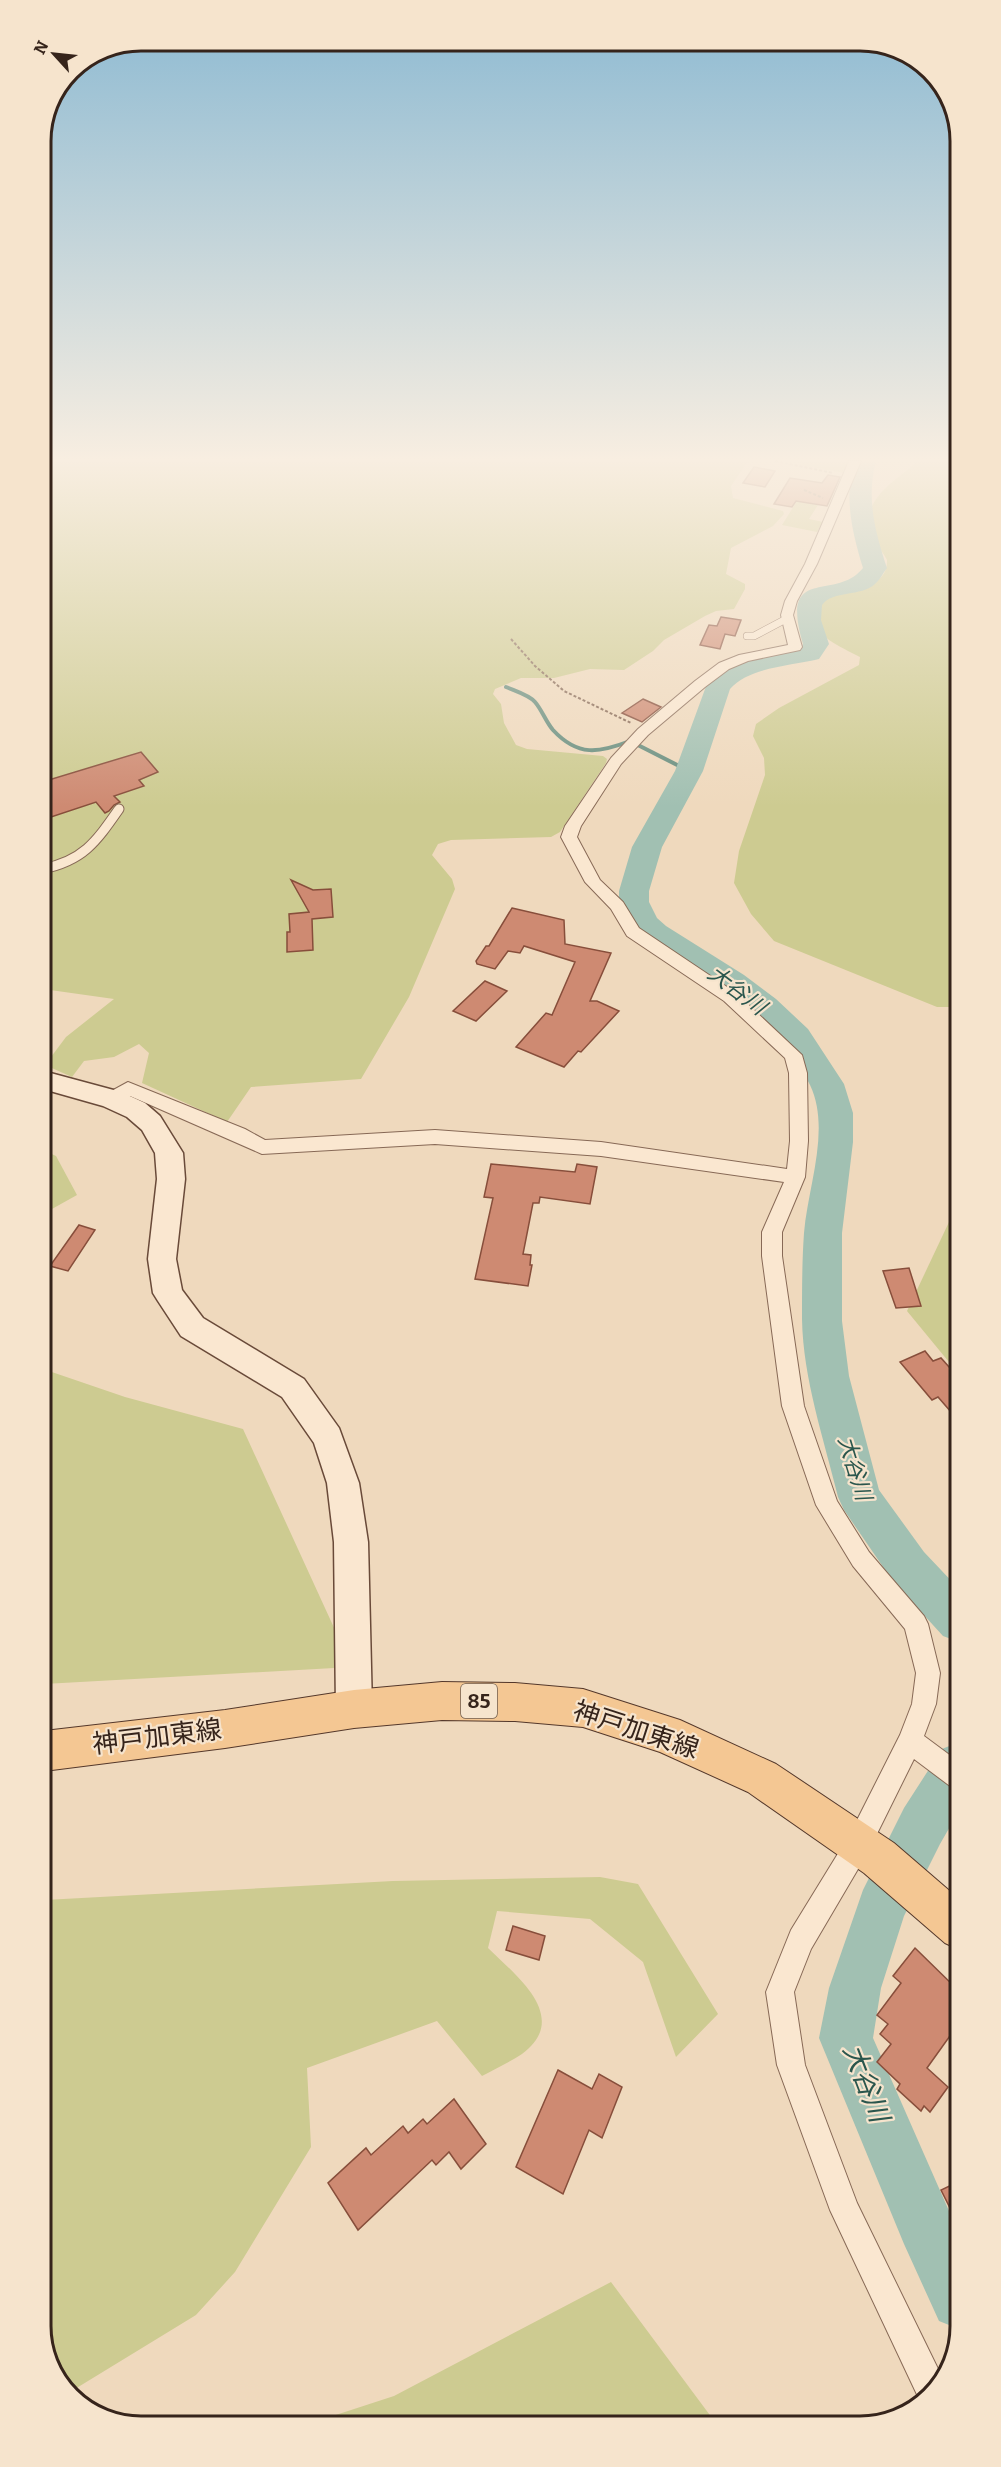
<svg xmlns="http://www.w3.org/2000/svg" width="1001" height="2467" font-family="Bitter,'Noto Sans JP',serif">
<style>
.green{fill:#cdcb91}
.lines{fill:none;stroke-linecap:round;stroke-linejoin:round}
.stream{stroke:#688e7f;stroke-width:4}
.river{fill:#a1c0b2;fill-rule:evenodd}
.building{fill:#ce8a72;stroke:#874e3b;stroke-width:1.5}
.lane-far1-casing{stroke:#876956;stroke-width:8}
.lane-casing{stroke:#876956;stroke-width:11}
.street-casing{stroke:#876956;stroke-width:2}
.secondary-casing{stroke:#694a39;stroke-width:3}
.primary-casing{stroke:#54382b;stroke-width:2}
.path{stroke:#876956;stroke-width:2;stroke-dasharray:3 2;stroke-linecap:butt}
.lane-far1{stroke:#fae7d0;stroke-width:7}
.lane{stroke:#fae7d0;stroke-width:9}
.street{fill:#fae7d0;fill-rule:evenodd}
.secondary{fill:#fae7d0;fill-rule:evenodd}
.primary{fill:#f4c793;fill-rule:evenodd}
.labels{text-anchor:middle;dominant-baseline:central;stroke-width:4.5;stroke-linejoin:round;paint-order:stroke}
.shield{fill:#f6e4cd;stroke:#705e50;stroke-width:1.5}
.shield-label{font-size:20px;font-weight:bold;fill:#36241b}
.water-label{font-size:22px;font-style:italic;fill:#2a564d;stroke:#f6e4cd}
.near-street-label{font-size:26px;fill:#36241b;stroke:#f6e4cd}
.near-water-label{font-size:27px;font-style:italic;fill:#2a564d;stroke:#f6e4cd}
.rim{fill:none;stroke:#36241b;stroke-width:3}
</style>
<rect width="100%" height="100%" fill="#efd9bd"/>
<g class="green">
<path d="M41,461H748L731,486L733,498L783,511L784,514L773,526L731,548L726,574L745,584V589L734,609L716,611L705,616L664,640L653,651L624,670L590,669L554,678H521L495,689L493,694L501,704L504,723L516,745L527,749L603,756L607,759L606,763L560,832L551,837L451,840L438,844L432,855L452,879L455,889L409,997L361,1079L251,1087L227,1122L142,1083L149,1053L139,1044L114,1057L84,1061L72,1077L45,1065L66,1037L114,999L43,989Z"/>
<path d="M799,461H848L844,473L801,465Z"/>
<path d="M918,461H956L957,1007H937L774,941L751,914L734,883L739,851L765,775L764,758L753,736L756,724L779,708L859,665L860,657C838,645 810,636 814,607C830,584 888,597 887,560C882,550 873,542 870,531C861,499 897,480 918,461Z"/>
<path d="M797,501L818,505L809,519L823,522L817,532L782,525Z"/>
<path d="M43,1150L56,1156L77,1195L43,1214Z"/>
<path d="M958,1203V1373L907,1311Z"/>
<path d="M43,1369L125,1397L243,1429L352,1667L44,1684Z"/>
<path d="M600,1877L638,1884L718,2014L676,2057L643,1962L590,1919L497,1911L488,1948C515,1975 572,2017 522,2054C510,2062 495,2069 482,2076L437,2021L307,2068L311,2147L235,2272L196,2315L70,2392L46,2358L45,1900L393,1881Z"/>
<path d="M611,2282L715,2422L305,2425L394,2396Z"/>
</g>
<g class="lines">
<path class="stream" d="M506,687C515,691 529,695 535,702C542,710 546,722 553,730C578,757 599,753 630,741L689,771"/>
<g class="river">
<path d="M854,461H876C866,498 875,532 887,568C883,573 880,580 875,584C861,597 833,590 822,605L821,620L829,644L819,659C791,666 749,667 730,689L703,771L662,847L649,891V902L657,918L666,926L744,975L776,999L808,1029L844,1084L853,1113V1142L842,1233V1321L849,1376L879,1490L924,1552L959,1589V1642L943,1636L892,1580L844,1510L838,1497C824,1439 803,1379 802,1319C802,1291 802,1261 804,1233C808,1186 831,1129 810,1085C778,1017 704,979 644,940L628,923L619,902V891L632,847L675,771L708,681C730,657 769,655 801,648L803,644C779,563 835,603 863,568C852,532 844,498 854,461Z"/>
<path d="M959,1742V1811L940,1844L904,1916L881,1988L873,2038L960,2236L959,2329L939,2321L904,2244L819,2038L829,1988L863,1890L904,1808L942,1749Z"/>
</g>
</g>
<g class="building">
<path d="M754,467L775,471L765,487L743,483Z"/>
<path d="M828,475L840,477L827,506L796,501L792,507L774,504L790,478L822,483Z"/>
<path d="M721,617L741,620L735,636L725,634L720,649L700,645L709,625L717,626Z"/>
<path d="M643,699L661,707L642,722L622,713Z"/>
<path d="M141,752L158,772L139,780L144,786L114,796L120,802L114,805L109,811L105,813L96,802L42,820V782Z"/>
<path d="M291,880L313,890L331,889L333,917L312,919L313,950L287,952V932H290L289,914L309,912Z"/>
<path d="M512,908L564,920L565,944L611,953L590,1001H597L619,1011L581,1052L578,1051L564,1067L516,1047L546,1013L552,1015L575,962L524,946L520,953L508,951L495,969L477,964L476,961L486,946H489Z"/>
<path d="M485,981L507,991L476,1021L453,1011Z"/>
<path d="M491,1164L575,1172L577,1164L597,1167L590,1204L540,1197L539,1203H533L523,1254L531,1255L530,1265H532L528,1286L475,1279L493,1198L484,1197Z"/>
<path d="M79,1225L95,1230L68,1271L50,1266Z"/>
<path d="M909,1268L921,1306L896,1308L883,1271Z"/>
<path d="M925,1351L933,1361L941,1358L958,1377V1420L938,1397L932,1400L900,1362Z"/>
<path d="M513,1926L545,1936L539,1960L506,1950Z"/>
<path d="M915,1948L960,1992V2040L952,2033L927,2068L948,2087L930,2112L924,2106L921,2111L897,2089L900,2084L877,2062L891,2044L880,2034L888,2024L877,2015L901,1983L893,1976Z"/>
<path d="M558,2070L592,2089L599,2074L622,2087L602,2138L589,2130L563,2194L516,2167Z"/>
<path d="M454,2099L486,2144L461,2169L449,2152L436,2165L432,2160L358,2230L328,2183L366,2148L371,2155L403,2126L408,2133L423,2119L427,2124Z"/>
<path d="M960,2181V2228L941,2190Z"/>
</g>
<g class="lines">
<g class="lane-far1-casing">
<path id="lane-far1" d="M747,636H754L788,618"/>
</g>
<g class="lane-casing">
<path id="lane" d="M42,869C83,861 96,842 119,809"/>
</g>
<g class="street-casing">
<path id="street" d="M849,461H861L817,564L797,601L793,615L802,647L800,650L748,661L729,669L705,687L648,735L621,764L581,826L577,837L600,880L623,902L639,928L736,993L802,1055L807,1073L808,1141L805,1177L782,1232V1256L804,1406L837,1501L869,1552L924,1616L928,1624L940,1673L936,1704L924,1736L959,1762V1789L950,1786L914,1759L868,1852L811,1949L794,1992L805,2065L857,2203L943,2379L940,2387L920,2401L830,2210L777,2065L766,1992L791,1930L850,1834L900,1735L912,1704L916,1673L905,1629L853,1566L816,1505L782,1406L762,1256V1232L784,1182L601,1156L435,1144L262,1154L130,1096L112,1105L106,1104L103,1099L106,1094L128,1082L245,1129L265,1140L435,1130L601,1142L787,1169L790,1141L789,1073L785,1058L724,1001L627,936L611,909L585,882L561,837L565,826L611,758L638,729L695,681L719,663L739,655L788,645L781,615L785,601L805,564Z"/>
</g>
<g class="secondary-casing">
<path id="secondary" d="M43,1071L121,1092L145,1103L160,1116L183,1153L185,1179L176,1259L182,1290L203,1318L304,1379L339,1428L359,1483L368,1542L372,1709L367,1721L354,1726L341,1721L336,1709L334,1542L327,1483L314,1443L282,1397L181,1336L158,1301L153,1293L148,1259L157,1179L155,1153L142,1130L127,1117L103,1106L43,1089Z"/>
</g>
<g class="primary-casing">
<path id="primary" d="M442,1682L515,1683L583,1689L680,1720L776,1764L894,1843L959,1899L960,1950L945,1943L864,1873L748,1792L660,1752L583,1727L515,1721L442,1720L354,1728L225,1748L44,1771V1731L225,1710L354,1690Z"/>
</g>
<g class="path">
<path d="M775,461L833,473"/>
<path d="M804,490L823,498"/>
<path d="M511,639L535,666L564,691L631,723"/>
</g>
<use href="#lane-far1" class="lane-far1"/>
<use href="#lane" class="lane"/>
<use href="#street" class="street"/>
<use href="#secondary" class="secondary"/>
<use href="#primary" class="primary"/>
</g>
<linearGradient id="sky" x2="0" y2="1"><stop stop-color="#8bb9d2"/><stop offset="0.57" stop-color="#f8eee1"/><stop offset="1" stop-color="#f8eee1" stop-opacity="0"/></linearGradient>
<rect width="1001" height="807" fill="url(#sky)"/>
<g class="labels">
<rect class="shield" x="461" y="1684" width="36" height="34" rx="4.5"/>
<g class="shield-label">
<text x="479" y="1701">85</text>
</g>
<g class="water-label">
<text transform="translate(737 990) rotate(37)">大谷川</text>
<text transform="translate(855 1468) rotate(73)">大谷川</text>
</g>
<g class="near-street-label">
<text transform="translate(636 1730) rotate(18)">神戸加東線</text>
<text transform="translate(157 1737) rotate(-7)">神戸加東線</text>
</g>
<g class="near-water-label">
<text transform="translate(866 2083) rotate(69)">大谷川</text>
</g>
</g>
<path d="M0 0H1001V2467H0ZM141 51H860A90 90 0 0 1 950 141V2326A90 90 0 0 1 860 2416H141A90 90 0 0 1 51 2326V141A90 90 0 0 1 141 51Z" fill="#f6e4cd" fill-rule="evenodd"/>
<path class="rim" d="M141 51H860A90 90 0 0 1 950 141V2326A90 90 0 0 1 860 2416H141A90 90 0 0 1 51 2326V141A90 90 0 0 1 141 51Z"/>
<g transform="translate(54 54) rotate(297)" stroke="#f6e4cd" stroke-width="4.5" paint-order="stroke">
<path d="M0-4.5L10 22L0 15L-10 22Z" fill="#36241b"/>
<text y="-9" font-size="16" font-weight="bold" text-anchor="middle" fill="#36241b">N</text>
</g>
</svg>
